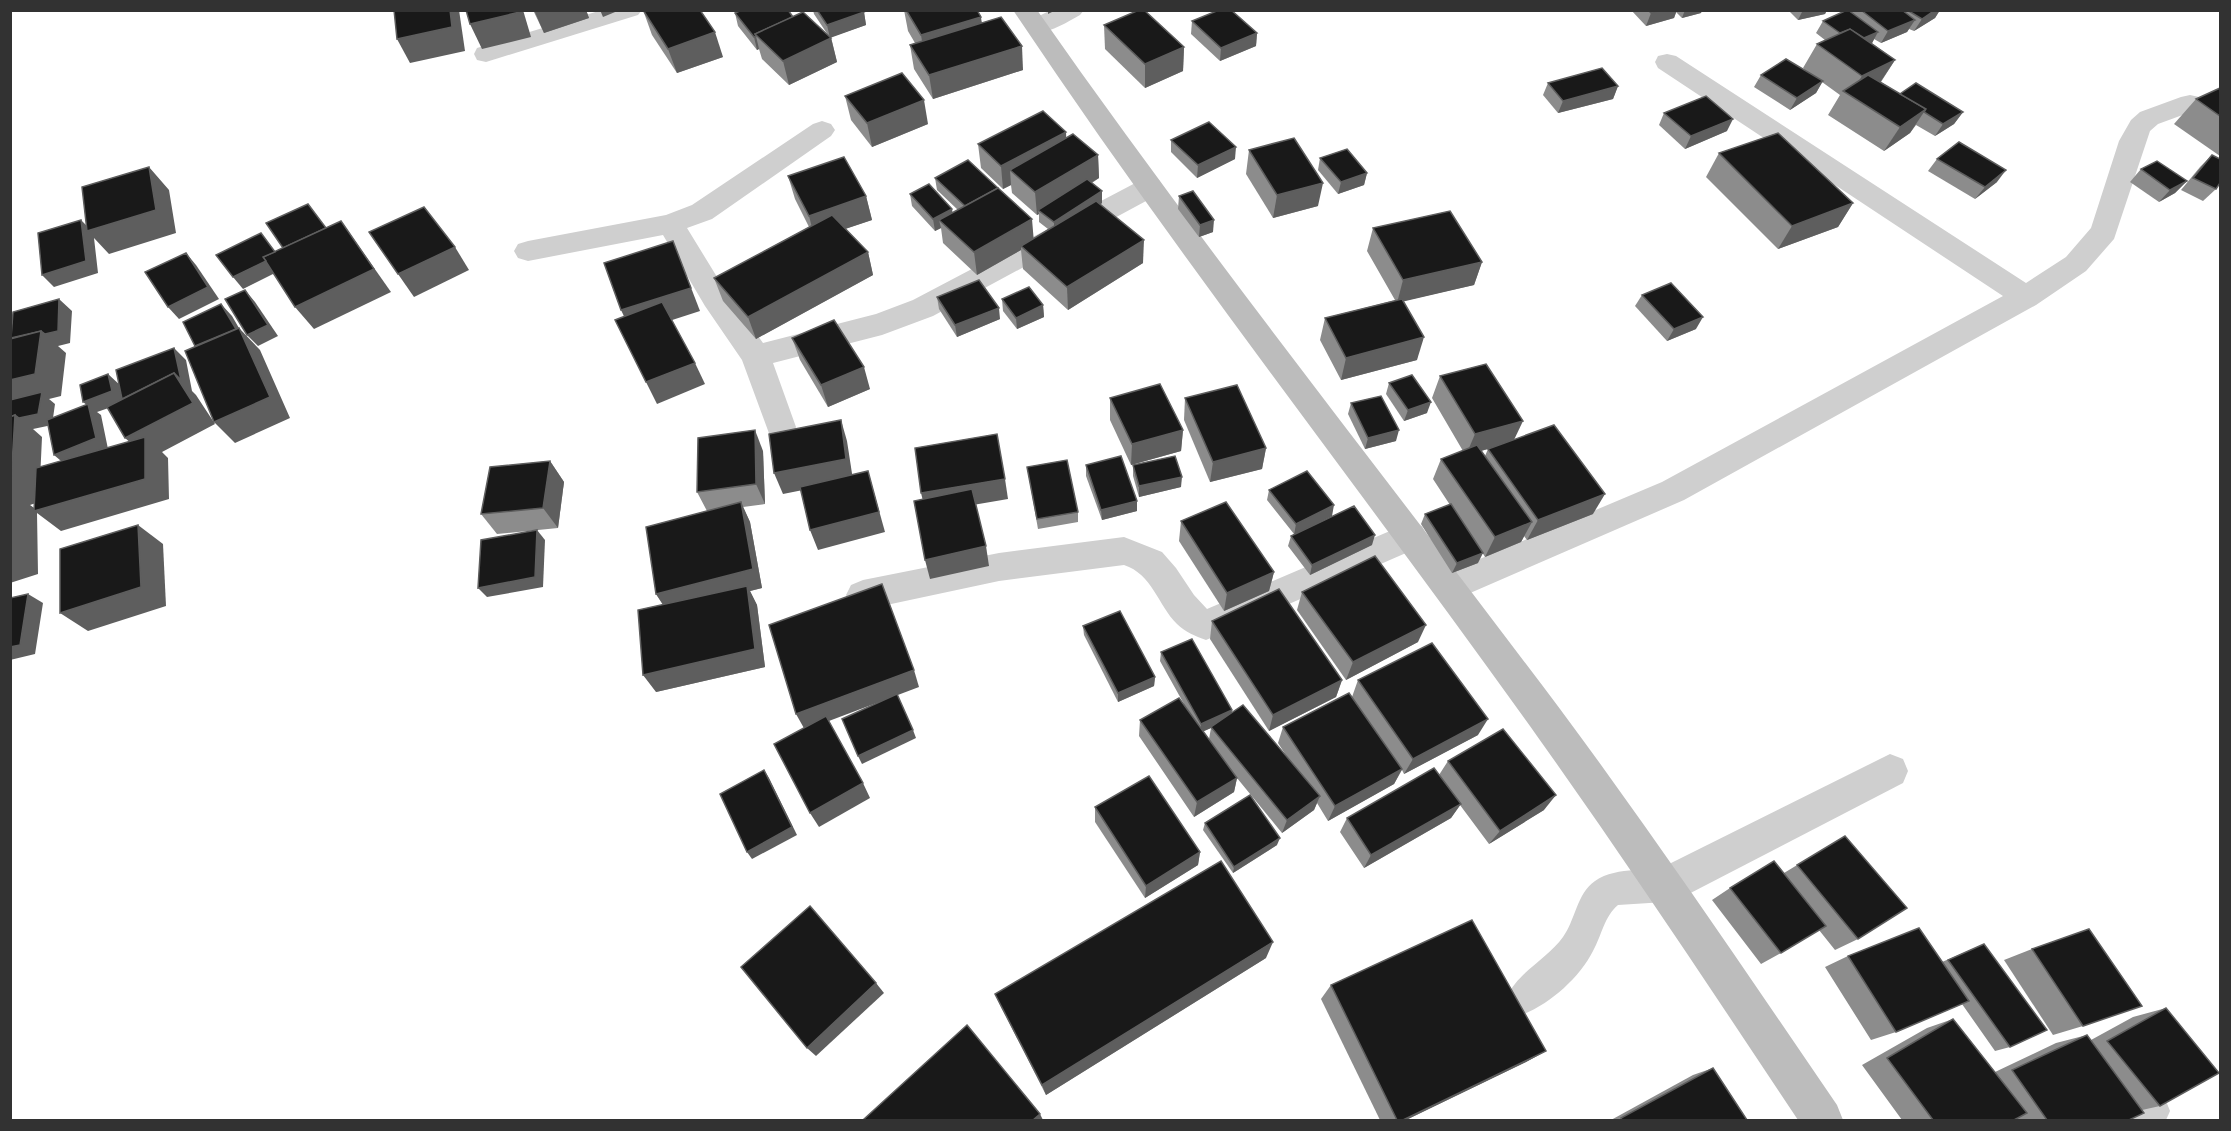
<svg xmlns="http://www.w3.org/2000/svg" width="2231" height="1131" font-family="Quicksand,sans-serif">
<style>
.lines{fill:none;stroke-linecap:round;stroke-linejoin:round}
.service{fill:#cfcfcf;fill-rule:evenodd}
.minor{fill:#cfcfcf;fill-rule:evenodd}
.secondary{fill:#bcbcbc;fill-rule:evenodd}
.wall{fill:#8c8c8c;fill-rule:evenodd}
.shaded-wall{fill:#5e5e5e}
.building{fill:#191919;stroke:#5e5e5e;stroke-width:1.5}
</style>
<rect width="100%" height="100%" fill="#fff"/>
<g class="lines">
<path class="service" d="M1634,870H1665L1677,874L1682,886L1677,898L1665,902L1618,905C1604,917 1602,935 1593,951C1580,977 1551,1003 1524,1014L1512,1009L1507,997C1517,973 1547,959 1563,937C1575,921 1577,893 1595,881C1606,873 1621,871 1634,870Z"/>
<g class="minor">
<path d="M602,10H642L638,15L486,62L477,60L474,54L477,48Z"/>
<path d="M1051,10H1084L1080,15C1065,23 1047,36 1029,31L1026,26L1029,21Z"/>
<path d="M1667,54L1676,56L2026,283L2066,257L2091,228L2119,141L2131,120L2140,112L2181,97L2190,95L2199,97L2203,103L2199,109L2158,124L2150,131L2114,239L2086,271L2036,305L1684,500L1461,597L1449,601L1437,597L1432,587L1437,577L1662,482L2003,296L1658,68L1655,62L1658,56Z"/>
<path d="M822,121L831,124L835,130L831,136L712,219L687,228L725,290L763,343L876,314L913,300L1141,180L1150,178L1159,180L1163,187L1159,194L933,316L882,335L773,363L796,427L792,436L781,439L770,436L742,360L705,306L663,235L528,261L518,258L514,251L518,244L528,241L666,215L692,205L813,124Z"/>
<path d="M1411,522L1422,526L1427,536L1422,546L1206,640C1195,636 1185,632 1177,624C1158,605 1152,574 1124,565L999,581L863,610L851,605L846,595L851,585L863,580L999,553L1124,537L1162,552L1176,568L1194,595L1207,609Z"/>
<path d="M1890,754L1903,759L1908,771L1903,783L1679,899L1665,905L1651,899L1646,886L1651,873Z"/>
<path d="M2149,1090L2164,1096L2170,1111L2166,1120H2110L2116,1105Z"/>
</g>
<path class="secondary" d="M1013,10H1037C1204,249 1385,476 1560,709C1656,838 1746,972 1837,1105L1843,1120H1798C1712,991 1627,862 1537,736C1364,493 1179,259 1013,10Z"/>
</g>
<g class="wall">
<path d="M533,10H586L589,18L544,33Z"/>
<path d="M643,10L723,57L677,73L652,35Z"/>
<path d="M813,10H862L864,12L866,25L831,37L837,62L789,85L762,59L759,49L757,50L738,26L735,13L828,35L814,14Z"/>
<path d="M904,10H977L982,23L1023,70L933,99L914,69L910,45L915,43L908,31Z"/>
<path d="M1631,10H1702L1701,13L1682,18L1676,12L1674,18L1646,26Z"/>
<path d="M1788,10H1827L1825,14L1798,20Z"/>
<path d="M1850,10H1940L1935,18L1914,31L1909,29L1907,32L1881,43L1874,39L1872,43L1895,60L1881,82L1900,94L1963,112L1954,124L1935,136L1916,125L1910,133L1884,151L1828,115L1840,95L1822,82L1816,93L1790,110L1754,87L1761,75L1809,73L1803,68L1817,44L1825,40L1816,33L1823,21Z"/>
<path d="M1192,21L1257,33L1256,46L1220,61L1191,34Z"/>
<path d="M1104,25L1184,47L1183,71L1145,88L1105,49Z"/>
<path d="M1548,83L1618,86L1613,99L1558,113L1543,95Z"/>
<path d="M2220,88V156L2174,124L2196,99Z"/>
<path d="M845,96L928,124L872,147L851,120Z"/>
<path d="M1664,113L1727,131L1685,149L1659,125Z"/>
<path d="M1066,132V138L1098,155L1099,178L1092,183L1102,203L1101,204L1143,263L1068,310L1023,269L1021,250L977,275L943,243L941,228L935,231L912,206L910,194L953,213L958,210L937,190L935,178L1034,238L1048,229L1039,222V214L1037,215L1012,193L1011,185L1003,189L981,168L978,144Z"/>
<path d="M1171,140L1235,159L1197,178L1171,152Z"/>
<path d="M1249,150L1318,206L1273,218L1246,174Z"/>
<path d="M1719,153L1853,203L1838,227L1778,249L1706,177Z"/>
<path d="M2212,155L2216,189L2203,201L2181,190L2200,167Z"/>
<path d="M1320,158L1367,173L1364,185L1338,194L1318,170Z"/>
<path d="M1937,159L1997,182L1975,199L1928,171Z"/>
<path d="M2141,169L2187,181L2175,193L2159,202L2130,182Z"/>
<path d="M788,176L866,196L872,220L845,229L868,252L873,275L756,339L723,301L714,278L809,227L795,199Z"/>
<path d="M1179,196L1213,232L1199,237L1178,209Z"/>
<path d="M1373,228L1482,262L1474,285L1403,301L1417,360L1341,380L1320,340L1325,318L1395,300L1367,251Z"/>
<path d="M1642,295L1696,329L1667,341L1635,306Z"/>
<path d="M937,297L1000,319L957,337L939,309Z"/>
<path d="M1002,299L1043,305L1044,317L1017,329L1003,311Z"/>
<path d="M792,338L870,389L828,407L800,360Z"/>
<path d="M1440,376L1514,439L1593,514L1527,540L1524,536L1521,542L1485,557L1477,544L1478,563L1452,573L1421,524L1425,514L1450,505L1433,479L1441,459L1463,451L1432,398ZM1488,449L1485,456L1481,451Z"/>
<path d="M1389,383L1427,413L1404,421L1386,394Z"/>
<path d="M1110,398L1183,430L1181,451L1131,465L1110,420Z"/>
<path d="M1185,398L1266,448L1262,469L1210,482L1184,420Z"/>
<path d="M1351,403L1396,441L1365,449L1348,414Z"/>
<path d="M763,451L765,504L743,507L750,522L762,588L750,591L757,605L765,667L656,692L663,605L656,594L707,511L697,492Z"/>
<path d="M550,461L564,482L558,528L497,534L481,514Z"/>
<path d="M1086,465L1137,511L1102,520L1086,476Z"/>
<path d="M1133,465L1181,487L1139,497L1133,476Z"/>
<path d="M1027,467L1078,512V522L1038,529Z"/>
<path d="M1269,490L1332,516L1303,530L1372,545L1310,575L1288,546L1291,536L1294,534L1267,500Z"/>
<path d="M1181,521L1274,572L1269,591L1224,611L1179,541Z"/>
<path d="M1302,592L1418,642L1346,680L1297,610Z"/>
<path d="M1212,621L1342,680L1336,697L1269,731L1210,639Z"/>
<path d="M1083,626L1155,677L1154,686L1118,702L1084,635Z"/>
<path d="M1161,652L1289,760L1278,743L1283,727L1352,697L1358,680L1478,735L1404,774L1402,770L1394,784L1328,821L1317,803L1314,810L1282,833L1237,778L1234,792L1194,817L1139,736L1140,720L1184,704L1160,661ZM1211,728L1209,739L1203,731Z"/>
<path d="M1448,761L1544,810L1489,844L1460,805L1451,818L1364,868L1340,832L1347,818L1439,775Z"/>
<path d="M1095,807L1200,852L1198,865L1145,898L1095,822Z"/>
<path d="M1205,823L1277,845L1233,873L1203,830Z"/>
<path d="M1845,836L1858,939L1835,950L1819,930L1781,953L1761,964L1712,900L1730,888L1784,873Z"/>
<path d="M1984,944L2010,1047L1995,1051L1962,1004L1896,1032L1871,1040L1825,967L1848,956L1942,962Z"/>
<path d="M2032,949L2083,1026L2053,1035L2004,960Z"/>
<path d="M1266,958L1046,1095L1001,1007L995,994Z"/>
<path d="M1331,985L1546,1051L1526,1062L1406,1120H1380L1321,999Z"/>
<path d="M2166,1008L2160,1106L2142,1110L2129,1120H1902L1862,1065L1927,1028L1953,1019L1995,1072L2056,1043L2087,1035L2091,1040L2133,1017Z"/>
<path d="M1713,1068L1747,1120H1611L1693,1075Z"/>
</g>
<g class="shaded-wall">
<path d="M450,10H459L465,51L410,63L397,39Z"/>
<path d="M519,10H523L531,37L482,49L470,24Z"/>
<path d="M534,10H586L589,18L544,33Z"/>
<path d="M600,10H620L603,17Z"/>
<path d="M1048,10H1056L1048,14Z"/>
<path d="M1661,10H1677L1674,18L1646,26L1651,13Z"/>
<path d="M1685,10H1702L1701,13L1682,18Z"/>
<path d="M1803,10H1827L1825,14L1798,20Z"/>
<path d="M1935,10H1940L1935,18L1914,31L1922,19Z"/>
<path d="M864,12L866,25L830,38L827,25Z"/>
<path d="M981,17L984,41L925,59L921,35Z"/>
<path d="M1915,20L1907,32L1881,43L1888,31Z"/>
<path d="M715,32L723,57L677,73L668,49Z"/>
<path d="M1878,32L1871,45L1854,43Z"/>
<path d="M1257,33L1256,46L1220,61L1221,48Z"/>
<path d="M756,36L759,49L757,50L754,37Z"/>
<path d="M831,38L837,62L789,85L783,61Z"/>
<path d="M1022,46L1023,70L933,99L929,75Z"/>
<path d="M1184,47L1183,71L1145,88V64Z"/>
<path d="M1895,60L1879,84L1850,95L1862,76Z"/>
<path d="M1823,81L1816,93L1790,110L1797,98Z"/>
<path d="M1618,86L1613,99L1558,113L1563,101Z"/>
<path d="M924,100L928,124L872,147L867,123Z"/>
<path d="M1926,109L1910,133L1884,151L1900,127Z"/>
<path d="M1963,112L1954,124L1935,136L1943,124Z"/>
<path d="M1733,119L1727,131L1685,149L1691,136Z"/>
<path d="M1066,132L1067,156L1010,170L1011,185L1003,189L1001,166Z"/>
<path d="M1236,147L1235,159L1197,178L1198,165Z"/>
<path d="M1098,155L1099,178L1041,212L1038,210L1039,214L1037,215L1035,192Z"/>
<path d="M149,167L169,190L176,233L109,254L94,238L98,273L54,287L42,275L81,220L91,230Z"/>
<path d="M2006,170L1997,182L1975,199L1985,187Z"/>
<path d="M1367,173L1364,185L1338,194L1341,182Z"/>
<path d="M2187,181L2175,193L2159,202L2170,190Z"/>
<path d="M1323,183L1318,206L1273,218L1277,195Z"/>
<path d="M1102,191V203L1054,234V222Z"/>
<path d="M866,196L872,220L815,239L809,216Z"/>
<path d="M1853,203L1838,227L1778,249L1792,226Z"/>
<path d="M952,209L954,221L939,220L941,228L935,231L933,219Z"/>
<path d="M1032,219L1034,243L1021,246V250L977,275L974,252Z"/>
<path d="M1214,220L1213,232L1199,237L1200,225Z"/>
<path d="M341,221L391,292L314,329L295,307Z"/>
<path d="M1144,240L1143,263L1068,310L1067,287Z"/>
<path d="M673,241L700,311L632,333L621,310Z"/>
<path d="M455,247L469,270L414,297L398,274Z"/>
<path d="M868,252L873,275L756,339L748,317Z"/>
<path d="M186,253L196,265L219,299L179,319L168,307Z"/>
<path d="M278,255L287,267L243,289L233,277Z"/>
<path d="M1482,262L1474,285L1397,303L1403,280Z"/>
<path d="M245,290L255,302L278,336L258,346L247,335Z"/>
<path d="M59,299L72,311L70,343L58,346L66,353L61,396L49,399L55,404L52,425L33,429L42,437L39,502L30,505L37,510L145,455L125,438L123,403L97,412L101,415L108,449L67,466L54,455L88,406L83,402L108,374L121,386L174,373V348L186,360L192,391L196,395L215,424L162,452L168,458L169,499L61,531L37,513L38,574L10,583V482L15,415L10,408V380L41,331Z"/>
<path d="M221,304L232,316L243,335L239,328L260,350L290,418L235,443L214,422L210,366Z"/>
<path d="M1043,305L1044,317L1017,329L1016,318Z"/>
<path d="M999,308L1000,319L957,337L955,325Z"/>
<path d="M1703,317L1696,329L1667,341L1674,329Z"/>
<path d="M1424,337L1417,360L1341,380L1346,358Z"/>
<path d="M695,363L705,384L657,404L646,382Z"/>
<path d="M864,367L870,389L828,407L821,385Z"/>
<path d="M1431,402L1427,413L1404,421L1408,410Z"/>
<path d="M841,420L847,441L853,480L783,494L774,473Z"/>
<path d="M1523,421L1513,442L1466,455L1475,434Z"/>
<path d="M755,430L763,451L765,504L756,484Z"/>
<path d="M1183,430L1181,451L1131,465L1132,444Z"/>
<path d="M1399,430L1396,441L1365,449L1368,438Z"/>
<path d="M1266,448L1262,469L1210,482L1213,462Z"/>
<path d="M550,461L564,482L558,528L543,508Z"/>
<path d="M868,471L885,532L818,550L810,530Z"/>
<path d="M1182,477L1181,487L1139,497V486Z"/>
<path d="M1005,479L1008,499L926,513L921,493Z"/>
<path d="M1605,494L1593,514L1527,540L1538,520Z"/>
<path d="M1137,501V511L1102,520L1101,510Z"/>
<path d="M741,502L750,522L762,588L750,591L757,605L765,667L656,692L643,675L668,612L656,594Z"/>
<path d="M1334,505L1332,516L1294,535L1296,524Z"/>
<path d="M1532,522L1521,542L1485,557L1495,537Z"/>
<path d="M138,525L163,544L166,606L88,631L60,613Z"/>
<path d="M537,530L545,540L543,587L487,597L478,588Z"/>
<path d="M1375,535L1372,545L1310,575L1312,565Z"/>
<path d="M986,546L989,566L930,579L925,560Z"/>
<path d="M1483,553L1478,563L1452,573L1457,563Z"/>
<path d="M1274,572L1269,591L1224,611L1227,593Z"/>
<path d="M28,594L43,603L35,654L10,660V647Z"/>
<path d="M1426,625L1418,642L1346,680L1353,662Z"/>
<path d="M914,670L919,687L805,730L796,714Z"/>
<path d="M1155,677L1154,686L1118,702V693Z"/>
<path d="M1342,680L1336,697L1269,731L1273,715Z"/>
<path d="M1232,710L1231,719L1200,733L1201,724Z"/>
<path d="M1488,719L1478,735L1404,774L1413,759Z"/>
<path d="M913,730L916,738L862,764L858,756Z"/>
<path d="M1402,769L1394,784L1328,821L1335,806Z"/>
<path d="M764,770L769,778L797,835L752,859L747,852Z"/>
<path d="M1237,778L1234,792L1194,817L1197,802Z"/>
<path d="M863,783L870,798L819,827L810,813Z"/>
<path d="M1556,795L1544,810L1489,844L1500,831Z"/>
<path d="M1320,796L1314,810L1282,833L1287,820Z"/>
<path d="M1461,804L1451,818L1364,868L1371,855Z"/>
<path d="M1280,838L1277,845L1233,873L1234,867Z"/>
<path d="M1200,852L1198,865L1145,898L1146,886Z"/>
<path d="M1273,942L1266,958L1046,1095L1042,1085Z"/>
<path d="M876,983L884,993L816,1056L807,1048Z"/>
<path d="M1546,1051L1526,1062L1406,1120H1403Z"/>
<path d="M1040,1114L1043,1120H1033Z"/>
</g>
<g class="building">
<path d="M394,10H450L452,27L397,39Z"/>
<path d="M466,10H519L520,12L470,24Z"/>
<path d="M643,10H700L715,32L668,49Z"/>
<path d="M742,10H788L793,17L755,34L756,36L754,37L735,13Z"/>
<path d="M817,10H862L864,12L827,25Z"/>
<path d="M906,10H977L981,17L921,35Z"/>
<path d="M1139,10H1144L1184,47L1145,64L1104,25Z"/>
<path d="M1219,10H1231L1257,33L1221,48L1192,21Z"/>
<path d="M1648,10H1661L1651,13Z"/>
<path d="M1847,10H1848L1878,32L1864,38L1850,29L1840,33L1823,21Z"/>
<path d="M1861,10H1902L1915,20L1888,31Z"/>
<path d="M1907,10H1935L1922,19Z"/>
<path d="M803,12L831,38L783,61L755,34Z"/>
<path d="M1001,17L1022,46L929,75L910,45Z"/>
<path d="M1850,29L1895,60L1862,76L1817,44Z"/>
<path d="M1786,59L1823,81L1797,98L1761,75Z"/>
<path d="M1602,68L1618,86L1563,101L1548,83Z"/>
<path d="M902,73L924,100L867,123L845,96Z"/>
<path d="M1868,75L1926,109L1900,127L1843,91Z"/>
<path d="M1916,83L1963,112L1943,124L1924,112L1926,109L1900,94Z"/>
<path d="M2220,88V116L2196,99Z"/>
<path d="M1706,96L1733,119L1691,136L1664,113Z"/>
<path d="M1043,111L1066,132L1001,166L978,144Z"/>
<path d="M1209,122L1236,147L1198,165L1171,140Z"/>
<path d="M1778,133L1853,203L1792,226L1719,153Z"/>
<path d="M1073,134L1098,155L1035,192L1010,170Z"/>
<path d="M1294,138L1323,183L1277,195L1249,150Z"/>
<path d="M1959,142L2006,170L1985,187L1937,159Z"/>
<path d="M1347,149L1367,173L1341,182L1320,158Z"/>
<path d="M2212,155L2220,159V183L2216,189L2193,178Z"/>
<path d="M844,157L866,196L809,216L788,176Z"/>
<path d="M968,160L998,188L965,206L935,178Z"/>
<path d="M2157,161L2187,181L2170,190L2141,169Z"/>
<path d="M149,167L156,210L87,231L82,187Z"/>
<path d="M1087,179L1102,191L1054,222L1038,210Z"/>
<path d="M929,184L952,209L933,219L910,194Z"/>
<path d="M998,188L1032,219L974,252L939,220Z"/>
<path d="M1193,191L1214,220L1200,225L1179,196Z"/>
<path d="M1096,201L1144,240L1067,287L1021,246Z"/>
<path d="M308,204L326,228L283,248L266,223Z"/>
<path d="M424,207L455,247L398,274L369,232Z"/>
<path d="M1450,211L1482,262L1403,280L1373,228Z"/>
<path d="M832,215L868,252L748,317L714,278Z"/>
<path d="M81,220L86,261L42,275L38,233Z"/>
<path d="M341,221L374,269L295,307L263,257Z"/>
<path d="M261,233L275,252L263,257L266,261L233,277L216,255Z"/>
<path d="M673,241L691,288L621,310L604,263Z"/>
<path d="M186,253L208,287L168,307L145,272Z"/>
<path d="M979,280L999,308L955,325L937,297Z"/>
<path d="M1671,283L1703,317L1674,329L1642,295Z"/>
<path d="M1029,287L1043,305L1016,318L1002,299Z"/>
<path d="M245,290L268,325L247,335L225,299Z"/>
<path d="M59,299L58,331L45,334L41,331L11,338L13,312Z"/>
<path d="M1402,299L1424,337L1346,358L1325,318Z"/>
<path d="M662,302L695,363L646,382L615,320Z"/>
<path d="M221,304L236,329L195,346L183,322Z"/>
<path d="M834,320L864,367L821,385L792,338Z"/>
<path d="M239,328L270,397L214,422L185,351Z"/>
<path d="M41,331L35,374L10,380V339Z"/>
<path d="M174,348L181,380L174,373L122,399L116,370Z"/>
<path d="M1486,364L1523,421L1475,434L1440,376Z"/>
<path d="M174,373L193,403L125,438L107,407Z"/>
<path d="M108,374L112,391L83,402L80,385Z"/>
<path d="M1412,375L1431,402L1408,410L1389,383Z"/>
<path d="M1160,384L1183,430L1132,444L1110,398Z"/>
<path d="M1237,385L1266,448L1213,462L1185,398Z"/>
<path d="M42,392L38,414L19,418L15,415L10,417V400Z"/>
<path d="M1381,396L1399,430L1368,438L1351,403Z"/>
<path d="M88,404L96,438L54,455L47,420Z"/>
<path d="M15,415L11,482H10V417Z"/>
<path d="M841,420L846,459L774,473L769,434Z"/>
<path d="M1554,425L1605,494L1538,520L1488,449Z"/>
<path d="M755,430L756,484L697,492L698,438Z"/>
<path d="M997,434L1005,479L921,493L915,448Z"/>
<path d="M145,437V479L34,511L36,468Z"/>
<path d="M1477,445L1532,522L1495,537L1441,459Z"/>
<path d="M1121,456L1137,501L1101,510L1086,465Z"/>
<path d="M1175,456L1182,477L1139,486L1133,465Z"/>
<path d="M1067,460L1078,512L1037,519L1027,467Z"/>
<path d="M550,461L543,508L481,514L490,467Z"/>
<path d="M868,471L879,512L810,530L800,487Z"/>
<path d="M1307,471L1334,505L1296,524L1269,490Z"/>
<path d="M972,489L986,546L925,560L914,501Z"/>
<path d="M741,502L753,569L656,594L646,527Z"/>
<path d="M1226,502L1274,572L1227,593L1181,521Z"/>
<path d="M1451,504L1483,553L1457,563L1425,514Z"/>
<path d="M1354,506L1375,535L1312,565L1291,536Z"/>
<path d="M138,525L141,587L60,613V549Z"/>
<path d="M537,530L535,577L478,588L481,540Z"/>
<path d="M1375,556L1426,625L1353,662L1302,592Z"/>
<path d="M882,584L914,670L796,714L769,625Z"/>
<path d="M747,586L755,649L643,675L638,610Z"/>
<path d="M1279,589L1342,680L1273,715L1212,621Z"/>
<path d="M28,594L20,645L10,647V598Z"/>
<path d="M1120,611L1155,677L1118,693L1083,626Z"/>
<path d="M1192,639L1232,710L1201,724L1161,652Z"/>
<path d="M1432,643L1488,719L1413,759L1358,680Z"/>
<path d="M1349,693L1402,769L1335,806L1283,727Z"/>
<path d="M897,694L913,730L858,756L842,719Z"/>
<path d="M1179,698L1237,778L1197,802L1140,720Z"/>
<path d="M1243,705L1320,796L1287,820L1211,727Z"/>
<path d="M826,716L863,783L810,813L774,744Z"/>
<path d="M1503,729L1556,795L1500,831L1448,761Z"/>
<path d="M1434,768L1461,804L1371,855L1347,818Z"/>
<path d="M764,770L792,827L747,852L720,794Z"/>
<path d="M1149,776L1200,852L1146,886L1095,807Z"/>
<path d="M1250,795L1280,838L1234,867L1205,823Z"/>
<path d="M1845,836L1907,908L1858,939L1797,865Z"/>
<path d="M1221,861L1273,942L1042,1085L995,994Z"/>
<path d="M1774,861L1826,926L1781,953L1730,888Z"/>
<path d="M810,906L876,983L807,1048L741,967Z"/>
<path d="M1472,920L1546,1051L1403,1120H1397L1331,985Z"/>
<path d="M1919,928L1969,1001L1896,1032L1848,956Z"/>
<path d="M2089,929L2142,1006L2083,1026L2032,949Z"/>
<path d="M1984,944L2047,1030L2010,1047L1948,960Z"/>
<path d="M2166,1008L2219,1073L2160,1106L2107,1041Z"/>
<path d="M1953,1019L2027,1113L2014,1120H1933L1887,1058Z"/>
<path d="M967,1025L1040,1114L1033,1120H863Z"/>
<path d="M2087,1035L2144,1113L2129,1120H2047L2012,1070Z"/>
<path d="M1713,1068L1747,1120H1622L1621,1118Z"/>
</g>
<rect width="2231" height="1131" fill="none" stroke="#323232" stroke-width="24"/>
</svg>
